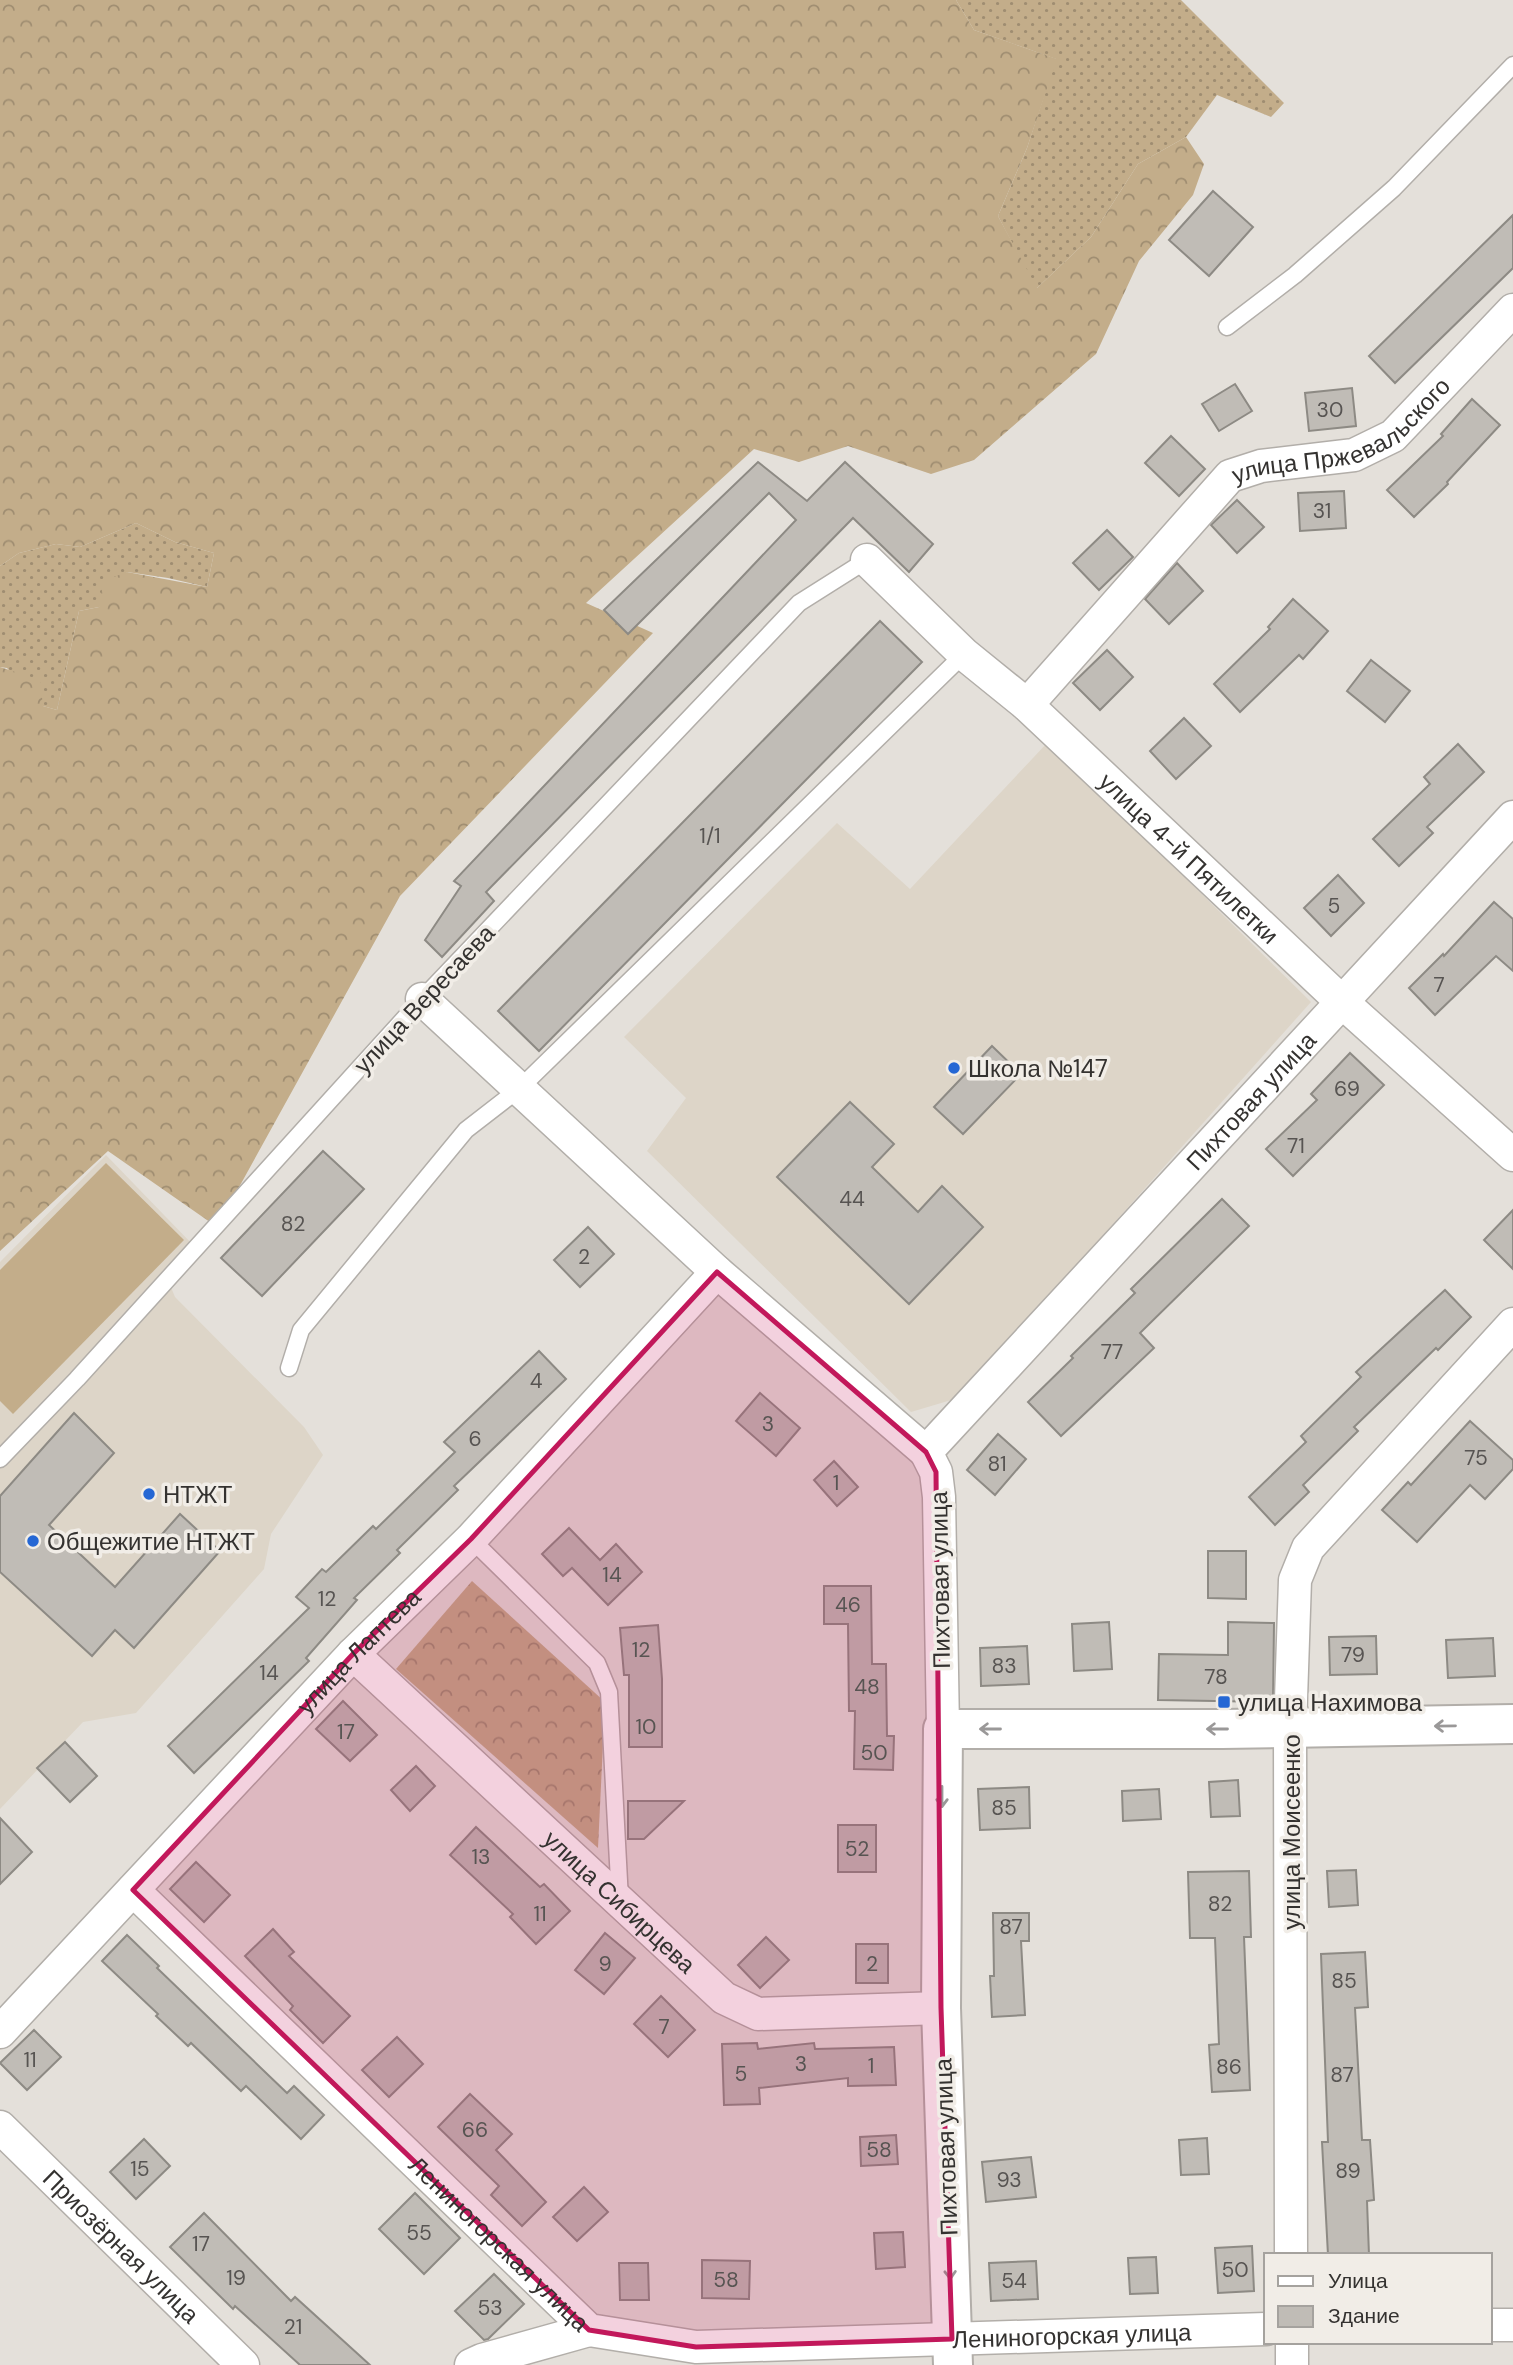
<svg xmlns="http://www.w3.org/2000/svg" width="1513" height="2365" font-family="'DM Sans',sans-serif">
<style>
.built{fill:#ddd5c8}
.grass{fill:url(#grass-dots)}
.forest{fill:url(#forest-crowns)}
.garden{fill:#c3ad8a}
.building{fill:#c0bcb6;stroke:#8d8a84;stroke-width:2}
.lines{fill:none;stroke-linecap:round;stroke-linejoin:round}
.service-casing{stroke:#b2aea9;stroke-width:19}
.minor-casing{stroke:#b2aea9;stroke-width:35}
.tertiary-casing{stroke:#b2aea9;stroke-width:42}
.service{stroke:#fff;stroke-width:16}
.minor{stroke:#fff;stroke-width:32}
.tertiary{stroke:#fff;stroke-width:38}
.oneway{stroke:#9a9898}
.marked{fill:#c2185b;fill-opacity:0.2;stroke:#c2185b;stroke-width:5;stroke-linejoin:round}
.poi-dot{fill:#2567d4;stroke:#f1ede7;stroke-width:2.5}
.labels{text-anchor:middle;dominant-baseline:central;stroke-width:7;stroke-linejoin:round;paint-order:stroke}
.number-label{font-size:21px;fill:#575452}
.street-label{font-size:24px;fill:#343230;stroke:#f1ede7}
.poi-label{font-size:24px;fill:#343230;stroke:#f1ede7;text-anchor:start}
</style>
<defs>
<pattern id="grass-dots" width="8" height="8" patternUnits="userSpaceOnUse" patternTransform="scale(1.75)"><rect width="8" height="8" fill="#c3ad8a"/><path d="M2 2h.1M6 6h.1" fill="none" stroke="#9f8d71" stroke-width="1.8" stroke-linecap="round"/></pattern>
<pattern id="forest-crowns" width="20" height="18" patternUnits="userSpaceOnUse" patternTransform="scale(1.75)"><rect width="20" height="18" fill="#c3ad8a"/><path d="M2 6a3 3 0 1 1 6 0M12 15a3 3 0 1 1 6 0" fill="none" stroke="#9f8d71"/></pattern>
</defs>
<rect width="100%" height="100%" fill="#e4e0da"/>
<g class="built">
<path d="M1048,742L1311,1002L958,1398L911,1412L647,1151L686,1098L624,1037L837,823L910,889Z"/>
<path d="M106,1155L194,1246L167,1278L175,1297L304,1427L323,1455L271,1534L264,1569L136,1713L83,1722L0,1809V1262Z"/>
</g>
<g class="grass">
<path d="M956,0H1181L1284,103L1271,117L1217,95L1186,137L1138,164L1091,237L1036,289L998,216L1027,148L1056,59L974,30Z"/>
<path d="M136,523L175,542L214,553L207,587L168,578L127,572L99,607L79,611L57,710L43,706L7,668L0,667V566L19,553L56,544L80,547Z"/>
</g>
<g class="forest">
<path d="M0,0H956L974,30L1057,59L1027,148L998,216L1037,288L1091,237L1138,164L1186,137L1204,164L1193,195L1139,261L1096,354L974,460L931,474L848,446L799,462L754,449L586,603L653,633L400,896L217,1227L108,1151L0,1251V667L40,680L43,706L57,710L79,611L99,607L103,581L127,572L207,587L214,553L175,542L136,523L80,547L56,544L19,553L0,566Z"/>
<path d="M472,1581L605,1702L598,1848L396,1669Z"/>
</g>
<path class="garden" d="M106,1163L184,1240L13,1414L0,1401V1270Z"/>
<g class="building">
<path d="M1213,191L1253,227L1209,276L1169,240Z"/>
<path d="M1513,215V268L1395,383L1369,356Z"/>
<path d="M1235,384L1252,411L1219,431L1202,404Z"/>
<path d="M1352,388L1356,426L1309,431L1305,393Z"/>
<path d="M1472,399L1500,425L1447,482L1448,484L1414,517L1387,490L1443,436L1441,434Z"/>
<path d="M1171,436L1205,469L1179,496L1145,463Z"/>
<path d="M758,462L807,501L845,462L933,544L909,572L853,518L486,892L494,901L442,957L425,940L461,886L454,881L796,520L769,493L628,634L604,610Z"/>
<path d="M1344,491L1346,528L1300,531L1298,493Z"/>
<path d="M1237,500L1264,527L1237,553L1211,525Z"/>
<path d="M1107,530L1133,557L1099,590L1073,563Z"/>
<path d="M1177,563L1203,591L1169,624L1145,599Z"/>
<path d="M1293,599L1328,631L1303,659L1299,655L1240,712L1214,684L1270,629L1268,627Z"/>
<path d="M880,621L922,662L539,1051L498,1011Z"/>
<path d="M1107,650L1133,677L1100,710L1073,683Z"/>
<path d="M1371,660L1410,691L1385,722L1347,691Z"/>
<path d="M1184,718L1211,746L1176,779L1150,751Z"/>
<path d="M1458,744L1484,772L1427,827L1433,833L1399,866L1373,839L1430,784L1424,777Z"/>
<path d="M1338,875L1364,903L1331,936L1304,908Z"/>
<path d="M1494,902L1513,919V971L1496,956L1435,1015L1409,988L1443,954L1444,956Z"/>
<path d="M992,1046L1021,1074L963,1134L934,1107Z"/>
<path d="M1350,1053L1384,1085L1293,1176L1266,1149L1317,1100L1311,1094Z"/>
<path d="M850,1102L894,1144L872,1167L918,1212L942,1186L983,1227L909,1304L777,1177Z"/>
<path d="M323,1151L364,1189L262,1296L221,1258Z"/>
<path d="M1222,1199L1249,1226L1140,1333L1154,1348L1061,1436L1028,1402L1073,1358L1071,1356L1135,1293L1131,1289Z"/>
<path d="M1513,1210V1269L1484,1240Z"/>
<path d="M588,1227L614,1254L580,1287L554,1260Z"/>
<path d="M1445,1290L1471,1317L1438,1350L1436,1348L1354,1427L1358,1431L1303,1485L1309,1492L1275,1525L1249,1497L1306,1442L1301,1436L1361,1377L1356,1372Z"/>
<path d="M539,1351L566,1379L454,1486L458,1490L397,1550L400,1553L354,1598L357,1600L306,1658L309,1661L194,1773L168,1746L309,1608L296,1597L322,1569L326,1572L373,1526L376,1529L455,1452L444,1442Z"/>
<path d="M760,1393L800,1428L776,1456L736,1421Z"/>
<path d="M74,1413L114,1453L49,1525L115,1587L180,1514L220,1551L134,1648L115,1630L92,1656L0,1572V1496Z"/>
<path d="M1470,1421L1513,1460V1469L1485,1499L1470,1485L1417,1542L1382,1510L1408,1482L1411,1485Z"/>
<path d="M998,1434L1026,1459L995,1495L967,1470Z"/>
<path d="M834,1461L858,1487L837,1506L814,1480Z"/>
<path d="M569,1528L600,1560L616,1544L642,1572L608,1605L572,1568L563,1576L542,1554Z"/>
<path d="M1208,1551H1246V1599L1208,1598Z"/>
<path d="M824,1586H871L872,1664H886L887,1736H894L893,1770L854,1769L855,1711H849L848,1624H824Z"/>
<path d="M1109,1622L1112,1669L1074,1671L1072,1624Z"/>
<path d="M1228,1622L1274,1623L1273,1702L1158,1700L1159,1654L1228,1655Z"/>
<path d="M658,1625L662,1679V1747H629V1675H624L620,1628Z"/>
<path d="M1376,1636L1377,1674L1330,1675L1329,1637Z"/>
<path d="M1493,1638L1495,1676L1448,1678L1446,1640Z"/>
<path d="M1027,1646L1029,1684L981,1686L980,1648Z"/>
<path d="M343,1701L377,1735L350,1761L316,1729Z"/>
<path d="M65,1742L97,1776L70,1802L37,1768Z"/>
<path d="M416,1766L435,1786L410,1811L391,1790Z"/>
<path d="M1238,1780L1240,1816L1211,1817L1209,1782Z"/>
<path d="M1029,1787L1030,1828L980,1830L978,1789Z"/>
<path d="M1159,1789L1161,1819L1123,1821L1122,1791Z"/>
<path d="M628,1801H684L644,1839H628Z"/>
<path d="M0,1818L32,1852L0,1884Z"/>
<rect x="838" y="1825" width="38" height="47"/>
<path d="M476,1827L540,1887L544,1884L570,1911L536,1944L510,1917L513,1914L450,1855Z"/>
<path d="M196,1862L230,1895L204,1922L170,1889Z"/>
<path d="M1356,1870L1358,1905L1329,1907L1327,1871Z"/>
<path d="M1249,1871L1251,1937H1244L1250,2090L1212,2092L1209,2045L1219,2044L1215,1938H1190L1188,1872Z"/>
<path d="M993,1913H1029V1941H1021L1025,2015L992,2017L990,1976H994Z"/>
<path d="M273,1929L294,1952L289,1956L350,2016L323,2043L290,2010L293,2006L245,1956Z"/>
<path d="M605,1933L635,1958L604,1994L575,1970Z"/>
<path d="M127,1935L159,1966L157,1968L287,2093L294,2086L324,2115L301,2139L246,2086L241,2091L191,2043L188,2046L156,2016L158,2014L102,1961Z"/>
<path d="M766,1937L789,1960L760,1988L738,1965Z"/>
<rect x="856" y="1944" width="32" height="39"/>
<path d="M1365,1952L1368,2007L1355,2008L1362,2140H1370L1374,2200L1367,2201L1369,2255H1328L1322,2142H1328L1321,1954Z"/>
<path d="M661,1996L695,2030L668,2057L634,2024Z"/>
<path d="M34,2030L61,2057L27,2090L0,2063Z"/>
<path d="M397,2037L423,2064L389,2097L362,2070Z"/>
<path d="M757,2043L758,2049L814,2043L815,2049L894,2047L896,2085L848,2086V2078L759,2088L760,2104L724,2105L722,2044Z"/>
<path d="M470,2094L512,2134L496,2150L546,2202L522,2226L491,2195L499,2186L438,2127Z"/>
<path d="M896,2135L898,2164L861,2166L860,2137Z"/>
<path d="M1207,2138L1209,2174L1181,2175L1179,2140Z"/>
<path d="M144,2139L170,2166L136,2199L110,2172Z"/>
<path d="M1031,2157L1036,2197L986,2202L982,2162Z"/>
<path d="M584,2187L608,2212L577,2241L553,2217Z"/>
<path d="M415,2193L460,2238L424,2274L379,2229Z"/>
<path d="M204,2213L291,2301L295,2297L370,2365H300L235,2306L233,2309L170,2247Z"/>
<path d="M903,2232L905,2267L876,2269L874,2233Z"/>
<path d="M1252,2246L1254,2291L1218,2293L1215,2248Z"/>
<path d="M1156,2257L1158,2293L1130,2294L1128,2258Z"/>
<path d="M702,2260L750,2261L749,2299L702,2298Z"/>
<path d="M1036,2261L1038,2299L991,2301L989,2263Z"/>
<path d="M619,2263H648L649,2300H620Z"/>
<path d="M494,2274L524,2304L488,2339L484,2340L455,2311Z"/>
</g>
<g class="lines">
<g class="service-casing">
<g id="service">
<path d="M1227,327L1295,275L1394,188L1513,65"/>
<path d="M289,1368L301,1330L466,1130L519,1089L964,654"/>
<path d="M0,1459L77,1379L422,999L799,603L867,560"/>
<path d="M471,1539L597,1663L609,1692L620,1900"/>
</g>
</g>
<g class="minor-casing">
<g id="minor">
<path id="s1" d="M867,560L964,654L1027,705L1342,1002L1513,1155"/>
<path id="s2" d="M1027,705L1230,476L1261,466L1354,455L1393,436L1513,310"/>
<path d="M422,999L717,1272L926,1452"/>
<path id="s3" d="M353,1654L724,1998L758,2014L941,2008"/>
<path id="s4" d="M943,1729L939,1497L936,1472L926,1452L1513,817"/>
<path id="s5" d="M133,1890L589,2330L696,2347L1266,2329"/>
<path id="s6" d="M0,2032L353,1654L471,1539L717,1272"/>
<path id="s7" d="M0,2127L243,2365"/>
<path d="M1291,2255L1290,1729L1295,1580L1308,1548L1513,1324"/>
<path d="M1490,2325H1513"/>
<path d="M1292,2342V2365"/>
<path d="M471,2365L482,2360L589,2330"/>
</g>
</g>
<g class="tertiary-casing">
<path id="tertiary" d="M953,2365L941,2008L943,1729H1222L1513,1724"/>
</g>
<use href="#service" class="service"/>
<use href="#minor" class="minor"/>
<use href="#tertiary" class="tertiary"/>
</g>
<defs><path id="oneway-shaft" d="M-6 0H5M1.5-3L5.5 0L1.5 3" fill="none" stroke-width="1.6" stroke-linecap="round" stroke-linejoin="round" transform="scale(1.75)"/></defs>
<g class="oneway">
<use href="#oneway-shaft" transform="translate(1445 1726) rotate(179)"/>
<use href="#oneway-shaft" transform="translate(990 1729) rotate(-180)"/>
<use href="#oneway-shaft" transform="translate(1217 1729) rotate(180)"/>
<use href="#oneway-shaft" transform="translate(942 1797) rotate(90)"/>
<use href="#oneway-shaft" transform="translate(950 2269) rotate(88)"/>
</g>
<path class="marked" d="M717,1272L926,1452L936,1472L941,2008L952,2339L696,2347L589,2330L133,1890L353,1654L471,1539Z"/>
<g class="poi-dot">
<circle cx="954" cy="1068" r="7"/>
<circle cx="149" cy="1494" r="7"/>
<circle cx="33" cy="1541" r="7"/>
<rect x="1217" y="1695" width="14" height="14" rx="3.5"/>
</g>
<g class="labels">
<g class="number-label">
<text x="1330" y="410">30</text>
<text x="1322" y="511">31</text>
<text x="710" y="836">1/1</text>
<text x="1334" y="906">5</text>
<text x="1439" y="985">7</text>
<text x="1347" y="1089">69</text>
<text x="1296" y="1146">71</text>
<text x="852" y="1199">44</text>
<text x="293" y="1224">82</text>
<text x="584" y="1257">2</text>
<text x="1112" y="1352">77</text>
<text x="536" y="1381">4</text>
<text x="768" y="1424">3</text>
<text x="475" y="1439">6</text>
<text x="1476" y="1458">75</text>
<text x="997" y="1464">81</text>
<text x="836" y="1483">1</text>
<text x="612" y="1575">14</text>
<text x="327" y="1599">12</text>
<text x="848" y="1605">46</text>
<text x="641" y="1650">12</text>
<text x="1353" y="1655">79</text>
<text x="1004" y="1666">83</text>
<text x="269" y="1673">14</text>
<text x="1216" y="1677">78</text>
<text x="867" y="1687">48</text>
<text x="646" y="1727">10</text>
<text x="346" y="1732">17</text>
<text x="874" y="1753">50</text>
<text x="1004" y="1808">85</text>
<text x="857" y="1849">52</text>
<text x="481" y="1857">13</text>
<text x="1220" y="1904">82</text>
<text x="540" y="1914">11</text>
<text x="1011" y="1927">87</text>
<text x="605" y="1964">9</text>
<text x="872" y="1964">2</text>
<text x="1344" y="1981">85</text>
<text x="664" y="2027">7</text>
<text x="30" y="2060">11</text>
<text x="801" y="2064">3</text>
<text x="871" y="2066">1</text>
<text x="1229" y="2067">86</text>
<text x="741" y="2074">5</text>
<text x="1342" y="2075">87</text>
<text x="475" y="2130">66</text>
<text x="879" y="2150">58</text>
<text x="140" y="2169">15</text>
<text x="1348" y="2171">89</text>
<text x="1009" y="2180">93</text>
<text x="419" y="2233">55</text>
<text x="201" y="2244">17</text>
<text x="1235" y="2270">50</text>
<text x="236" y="2278">19</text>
<text x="726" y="2280">58</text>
<text x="1014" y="2281">54</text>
<text x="490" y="2308">53</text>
<text x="293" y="2327">21</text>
</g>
<g class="street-label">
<text stroke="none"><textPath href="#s2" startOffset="430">улица Пржевальского</textPath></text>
<text stroke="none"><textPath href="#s1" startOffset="439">улица 4-й Пятилетки</textPath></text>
<text transform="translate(424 999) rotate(-47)">улица Вересаева</text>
<text stroke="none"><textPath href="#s4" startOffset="758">Пихтовая улица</textPath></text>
<text transform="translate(940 1580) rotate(-91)">Пихтовая улица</text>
<text stroke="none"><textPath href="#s6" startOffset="523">улица Лаптева</textPath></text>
<text transform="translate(1291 1832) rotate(-90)">улица Моисеенко</text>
<text stroke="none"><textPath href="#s3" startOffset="364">улица Сибирцева</textPath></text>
<text transform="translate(946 2147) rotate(-92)">Пихтовая улица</text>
<text stroke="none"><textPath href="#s5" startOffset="509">Лениногорская улица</textPath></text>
<text stroke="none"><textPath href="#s7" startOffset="170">Приозёрная улица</textPath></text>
<text stroke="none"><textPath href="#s5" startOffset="1118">Лениногорская улица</textPath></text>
</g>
<g class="poi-label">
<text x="968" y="1068">Школа №147</text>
<text x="163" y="1494">НТЖТ</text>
<text x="47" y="1541">Общежитие НТЖТ</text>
<text x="1238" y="1702">улица Нахимова</text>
</g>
</g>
<rect x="1264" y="2253" width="228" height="91" fill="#f1ede7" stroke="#a5a29e" stroke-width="2"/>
<rect x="1278" y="2276" width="35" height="10" fill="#ffffff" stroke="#a5a29e" stroke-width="2"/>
<text x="1328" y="2288" font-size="21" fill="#343230">Улица</text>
<rect x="1278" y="2306" width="35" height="21" fill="#c0bcb6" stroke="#a5a29e" stroke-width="2"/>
<text x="1328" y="2323" font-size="21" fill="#343230">Здание</text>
</svg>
